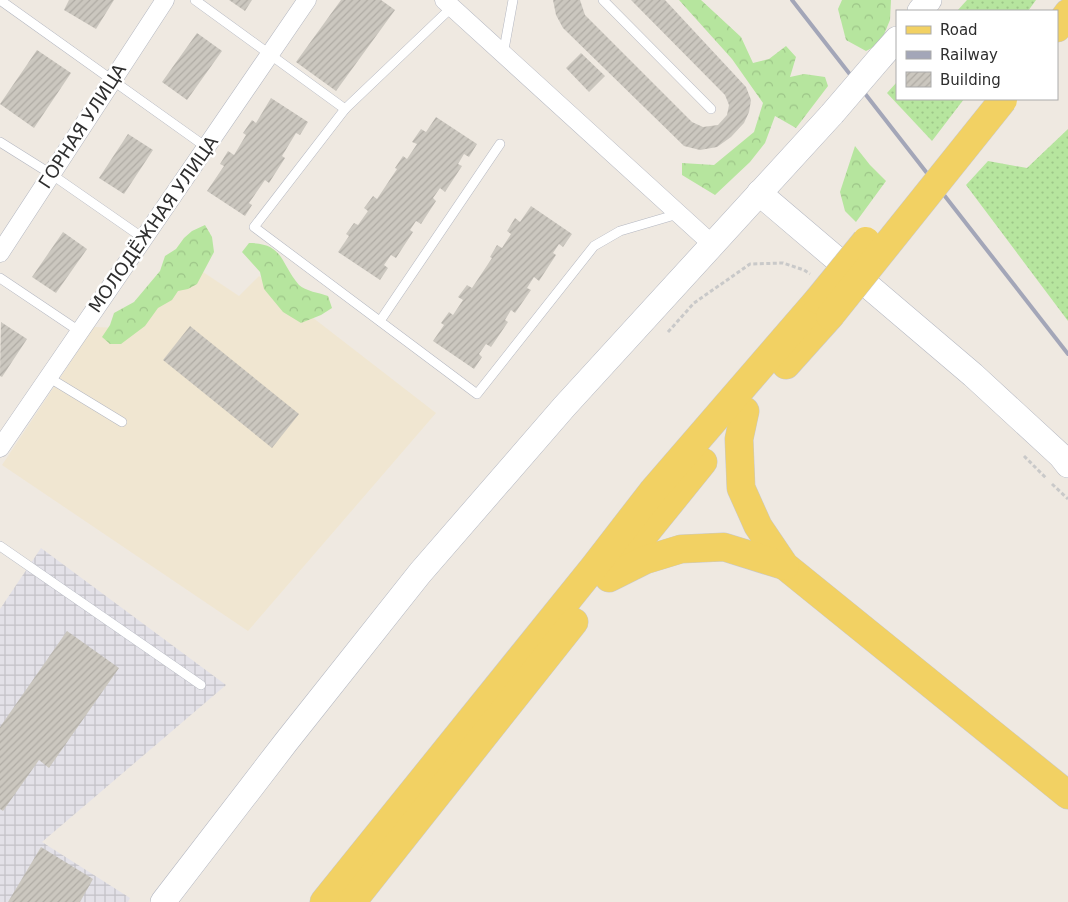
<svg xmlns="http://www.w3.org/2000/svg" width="1068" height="902" font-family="'DejaVu Sans',sans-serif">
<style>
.industrial{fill:url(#industrial-grid)}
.education{fill:#f0e6d1}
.grass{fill:url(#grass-dots)}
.forest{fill:url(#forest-crowns)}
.building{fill:url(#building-hatch)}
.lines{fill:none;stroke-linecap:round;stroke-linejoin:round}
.lane-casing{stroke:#b4b7c1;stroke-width:10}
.street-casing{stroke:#b4b7c1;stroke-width:19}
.secondary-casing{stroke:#b4b7c1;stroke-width:26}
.primary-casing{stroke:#c9c9c9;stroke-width:29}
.path{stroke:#c9c9c9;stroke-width:3;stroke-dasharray:4 2.5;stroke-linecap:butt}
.lane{stroke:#fff;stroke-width:9}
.street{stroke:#fff;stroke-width:18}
.secondary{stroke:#fff;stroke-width:25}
.primary{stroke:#f2d163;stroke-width:28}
.rail{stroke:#a3a6b8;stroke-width:4}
.secondary-bridge-casing{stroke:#b4b7c1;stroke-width:26;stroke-linecap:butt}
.primary-bridge-casing{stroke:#c9c9c9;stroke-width:29;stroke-linecap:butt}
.secondary-bridge{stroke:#fff;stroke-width:25}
.primary-bridge{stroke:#f2d163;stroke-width:28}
.labels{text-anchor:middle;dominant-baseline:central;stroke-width:5;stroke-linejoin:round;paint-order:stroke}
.street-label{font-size:18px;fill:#2e2e2e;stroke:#fff}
</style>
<defs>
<pattern id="industrial-grid" width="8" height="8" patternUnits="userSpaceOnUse" patternTransform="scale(1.25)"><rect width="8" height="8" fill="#e3e1e8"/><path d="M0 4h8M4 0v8" fill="none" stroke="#c3c1c7"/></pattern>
<pattern id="grass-dots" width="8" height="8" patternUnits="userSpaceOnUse" patternTransform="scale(1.25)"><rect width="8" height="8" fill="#b6e59e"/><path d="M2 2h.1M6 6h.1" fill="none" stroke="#9dc588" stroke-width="1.8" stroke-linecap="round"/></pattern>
<pattern id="forest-crowns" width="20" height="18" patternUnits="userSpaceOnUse" patternTransform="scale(1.25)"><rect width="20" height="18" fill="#b6e59e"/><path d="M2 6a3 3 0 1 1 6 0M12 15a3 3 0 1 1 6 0" fill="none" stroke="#9dc588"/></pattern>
<pattern id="building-hatch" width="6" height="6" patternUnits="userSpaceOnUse" patternTransform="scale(1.25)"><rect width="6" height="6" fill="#cbc7bf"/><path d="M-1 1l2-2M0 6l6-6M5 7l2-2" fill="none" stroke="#afaba4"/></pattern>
</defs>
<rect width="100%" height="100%" fill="#efe9e1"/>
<path class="industrial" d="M41,548L226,685L42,842L130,898L128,902H0V609Z"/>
<path class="education" d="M188,262L239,296L259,276L436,413L248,631L2,465L94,327L118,328Z"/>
<g class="grass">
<path d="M967,0H1036L1028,11H957Z"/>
<path d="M897,82V99H964L932,141L887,93Z"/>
<path d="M1068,129V321L966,185L988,161L1027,168Z"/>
</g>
<g class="forest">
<path d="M679,0H701L741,37L753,63L769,59L786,46L796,57L790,77L804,74L825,77L828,86L796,128L775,116L765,143L750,162L715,195L682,175V163L714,165L754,132L763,103L732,59Z"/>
<path d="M842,0H891L890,20L880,44L866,51L846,40L838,9Z"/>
<path d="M855,146L870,165L886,181L856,222L845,211L840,192Z"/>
<path d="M205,225L212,237L214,252L197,284L188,289L178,291L172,300L158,308L145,326L121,344H110L102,337L110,325L114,313L134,302L160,271L165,256L176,249L184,238L192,231Z"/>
<path d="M249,243C284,243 280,263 299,285C305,291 320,293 328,296L332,308L321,315L301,323L283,312L264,289L260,272L242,252Z"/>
</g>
<g class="building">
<path d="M69,0H114L96,29L64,10Z"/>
<path d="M229,0H252L245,11Z"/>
<path d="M341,0H381L395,10L336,91L296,62Z"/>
<path d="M553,0H580L585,15L692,122L703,127L718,125L727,115L729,105L725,95L631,0H665L746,87L751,100L749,112L744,123L731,137L717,147L700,150L684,146L563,28L556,15Z"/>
<path d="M197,33L222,51L187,100L162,82Z"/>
<path d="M37,50L71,73L34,128L0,104Z"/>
<path d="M581,53L605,76L589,92L566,68Z"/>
<path d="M271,98L308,122L300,135L296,133L282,156L285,158L269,183L265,180L249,203L252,205L245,216L207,191L224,166L220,164L228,151L234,155L246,135L243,133L252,120L256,123Z"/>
<path d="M436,117L477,144L469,157L464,154L458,164L462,166L445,192L440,188L433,198L436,201L421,224L416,221L410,230L413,232L396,258L391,255L384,265L388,268L380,280L338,252L349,236L346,234L354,223L358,225L368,211L364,208L373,196L377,199L397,169L395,168L403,156L407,159L417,144L412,142L421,129L426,132Z"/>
<path d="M128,134L153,150L124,194L99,178Z"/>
<path d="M531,206L572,234L563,247L559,244L553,253L556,255L539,281L534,277L527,288L531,290L515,313L511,310L505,320L508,322L491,347L486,344L479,354L482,357L474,369L433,341L444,325L441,323L449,312L453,315L463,300L458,297L467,285L472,288L492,258L490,257L497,245L502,248L511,234L507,231L515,218L520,222Z"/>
<path d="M63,232L87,249L56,293L32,277Z"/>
<path d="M1,322L27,339L2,377L0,376Z"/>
<path d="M190,326L299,414L272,448L163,360Z"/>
<path d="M67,631L119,668L49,768L39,760L3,811L0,809V727Z"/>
<path d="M41,847L93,879L80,902H8Z"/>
</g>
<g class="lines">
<g class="lane-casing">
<g id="lane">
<path d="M0,0L206,147"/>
<path d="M195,0L345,109"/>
<path d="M603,0L711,109"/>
<path d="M451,8L345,109L254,227L477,394L594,246L620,231L678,214"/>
<path d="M503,55L513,0"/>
<path d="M0,142L51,174L143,238"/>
<path d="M0,278L79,331"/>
<path d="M380,321L500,144"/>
<path d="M48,377L122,422"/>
<path d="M0,546L201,685"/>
</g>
</g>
<g class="street-casing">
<g id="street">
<path d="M444,0L713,245"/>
<path d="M0,253L165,0"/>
<path d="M0,448L307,0"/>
</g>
</g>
<g class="secondary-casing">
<g id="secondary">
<path d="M920,11L929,0"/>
<path d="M880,58L897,39"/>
<path d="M759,193L973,375L1061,456L1068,465"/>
<path d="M163,902L286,742L420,573L564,407L832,114"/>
</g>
</g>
<g class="primary-casing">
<g id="primary">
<path d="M1057,28L1068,13"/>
<path d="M786,365L830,316"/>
<path d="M745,411L739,439L741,488L758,526L785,566L1068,795"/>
<path d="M631,551L703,462"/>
<path d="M609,578L645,560L681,549L724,547L785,566"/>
<path d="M324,902L594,567L652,492L818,300"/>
<path d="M352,902L574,622"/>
</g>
</g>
<g class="path">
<path d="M668,332L694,303L750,264L783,263L804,270L810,274"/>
<path d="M1024,456L1046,478"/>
<path d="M1052,484L1068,499"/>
</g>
<use href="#lane" class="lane"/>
<use href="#street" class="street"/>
<use href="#secondary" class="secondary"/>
<use href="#primary" class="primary"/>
<path class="rail" d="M792,0L1068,354"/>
<g class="secondary-bridge-casing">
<path id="secondary-bridge" d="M832,114L880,58"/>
</g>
<g class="primary-bridge-casing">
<g id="primary-bridge">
<path d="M818,300L866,241"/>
<path d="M830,316L1003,100"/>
</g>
</g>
<use href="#secondary-bridge" class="secondary-bridge"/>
<use href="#primary-bridge" class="primary-bridge"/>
</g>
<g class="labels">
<g class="street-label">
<text transform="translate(82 126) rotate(-57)">ГОРНАЯ УЛИЦА</text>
<text transform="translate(153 224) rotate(-55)">МОЛОДЁЖНАЯ УЛИЦА</text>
</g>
</g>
<rect x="896" y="10" width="162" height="90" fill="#ffffff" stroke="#ababab"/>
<rect x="906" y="26" width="25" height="8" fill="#f2d163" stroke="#ababab"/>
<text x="940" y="35" font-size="15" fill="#2e2e2e">Road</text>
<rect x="906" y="51" width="25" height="8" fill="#a3a6b8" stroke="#ababab"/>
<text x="940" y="60" font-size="15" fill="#2e2e2e">Railway</text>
<rect x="906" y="72" width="25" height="15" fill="url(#building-hatch)" stroke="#ababab"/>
<text x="940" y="85" font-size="15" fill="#2e2e2e">Building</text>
</svg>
